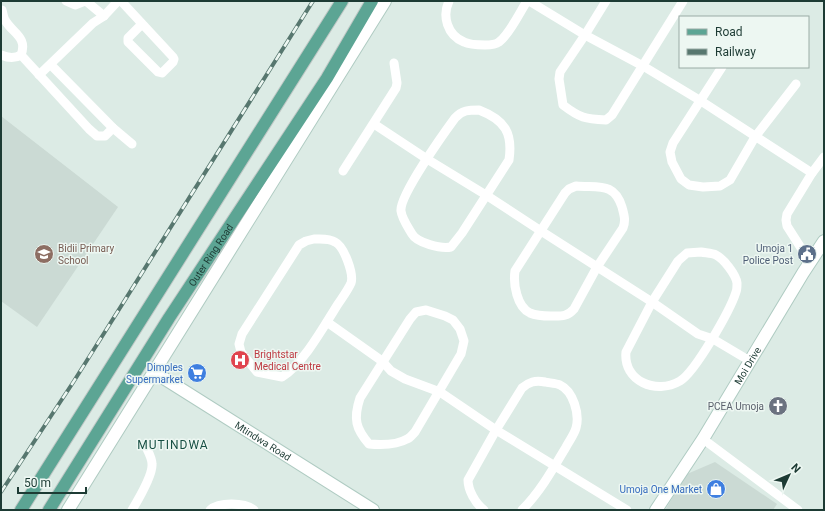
<svg xmlns="http://www.w3.org/2000/svg" width="825" height="511" font-family="Roboto,sans-serif">
<style>
.built{fill:#cbdad4}
.lines{fill:none;stroke-linecap:round;stroke-linejoin:round}
.secondary-casing{stroke:#afcbc2;stroke-width:14}
.primary-casing{stroke:#c0c8c6;stroke-width:14}
.street{stroke:#fff;stroke-width:9}
.secondary{stroke:#fff;stroke-width:12}
.primary{stroke:#5ca594;stroke-width:12}
.rail-casing{stroke:#57776f;stroke-width:4}
.rail{stroke:#edf7f2;stroke-width:2.5;stroke-dasharray:8;stroke-linecap:butt}
.labels{text-anchor:middle;dominant-baseline:central;stroke-width:3;stroke-linejoin:round;paint-order:stroke}
.education-label{font-size:10px;fill:#785e54;stroke:#edf7f2;text-anchor:start}
.service-label{font-size:10px;fill:#4e5e75;stroke:#edf7f2;text-anchor:end}
.street-label{font-size:10px;fill:#1d3b34;stroke:#edf7f2}
.health-label{font-size:10px;fill:#be3a42;stroke:#edf7f2;text-anchor:start}
.shop-label{font-size:10px;fill:#366cbe;stroke:#edf7f2;text-anchor:end}
.worship-label{font-size:10px;fill:#5b616d;stroke:#edf7f2;text-anchor:end}
.quarter-label{font-size:12px;letter-spacing:1px;fill:#174f43;stroke:#edf7f2}
</style>
<rect width="100%" height="100%" fill="#dcebe5"/>
<g class="built">
<path d="M1,116L118,207L37,327L1,301Z"/>
<path d="M715,462L777,504L773,510H665L687,474Z"/>
</g>
<g class="lines">
<g class="secondary-casing">
<g id="secondary">
<path id="s1" d="M154,372L373,510"/>
<path d="M68,510L385,1"/>
<path id="s2" d="M656,510L703,439L803,273L824,241"/>
</g>
</g>
<g class="primary-casing">
<g id="primary">
<path d="M21,510C127,340 236,171 342,1"/>
<path id="s3" d="M49,510L169,318L327,78L372,1"/>
</g>
</g>
<g class="street">
<path d="M66,1L75,5L85,1"/>
<path d="M86,1L104,16"/>
<path d="M121,1L173,57L174,59L173,62L162,73L158,72L128,42V38L142,24"/>
<path d="M449,1C442,16 447,35 464,42C470,45 478,45 485,45C490,45 495,45 499,42C509,35 520,12 527,1"/>
<path d="M529,1L585,35L643,66L701,101L812,173"/>
<path d="M606,1L585,35L560,72L559,79L563,105C580,118 585,119 606,120L612,115L683,1"/>
<path d="M1,55C8,58 14,59 21,55C28,37 12,33 5,20C3,17 3,13 2,10"/>
<path d="M21,55L89,129L97,136H105L113,128"/>
<path d="M51,65L113,128L132,144"/>
<path d="M722,67L673,143L670,152L672,162L681,179L689,185L703,187L720,186L730,180L755,137L796,84"/>
<path d="M39,75L93,23L104,16L118,1"/>
<path d="M479,110C505,120 513,133 509,160L462,233L451,247C441,249 417,243 412,234C408,227 402,219 401,211C399,196 444,133 455,118C462,110 469,110 479,110Z"/>
<path d="M374,124L427,159L486,195L541,231L652,302L698,334L713,339L750,361"/>
<path d="M343,171L396,88L397,83L394,63"/>
<path d="M576,186C599,188 614,182 622,207C624,215 626,220 623,228L597,267L574,309C567,317 561,316 551,316C544,316 537,316 530,313C517,307 513,284 515,271L565,193L569,189Z"/>
<path d="M314,239C321,239 329,238 335,242C344,246 354,274 351,283C348,290 342,298 338,304C324,326 304,363 282,377L257,372L241,352L239,344L242,334L299,245L306,241Z"/>
<path d="M701,252C706,253 712,253 716,255C724,259 736,275 737,283C737,286 737,290 736,292C730,311 695,372 680,381C656,395 623,381 626,352L652,302L678,261L687,253Z"/>
<path d="M810,262L787,226L786,220L787,214L812,173L824,157"/>
<path d="M426,310L445,316L453,320L460,329L464,341L461,354L415,432C413,434 410,438 407,439C397,445 381,445 369,444C356,429 353,419 360,398L410,319L416,312Z"/>
<path d="M327,322L382,361L391,371L405,379L440,392L496,430L627,510"/>
<path d="M703,439L798,510"/>
<path d="M132,510C138,500 153,475 152,464C152,459 149,453 147,449"/>
<path d="M210,510C219,502 244,502 254,510"/>
<path d="M484,510C475,503 468,490 468,480L496,430L522,388C529,382 535,380 545,382C549,383 556,383 560,385C573,391 580,414 576,428C574,435 569,441 566,447C553,469 540,492 522,510"/>
</g>
<use href="#secondary" class="secondary"/>
<use href="#primary" class="primary"/>
<g class="rail-casing">
<path id="rail" d="M1,492L74,381L313,1"/>
</g>
<use href="#rail" class="rail"/>
</g>
<defs>
<g id="school-disc" transform="scale(1)"><circle r="9.5" fill="#8d6e63" stroke="#edf7f2"/><path d="M0-5L7-2L0 1L-7-2ZM-4 1L0 2.5L4 1V4Q0 6-4 4Z" fill="#fff"/></g>
<g id="civic-disc" transform="scale(1)"><circle r="9.5" fill="#5c6f8a" stroke="#edf7f2"/><path d="M-.6-6.5H3V-4.5H.6V-3L4-1V1h2V6H-6V1h2V-1L-.6-3ZM-1.2 2.5V6h2.4V2.5Z" fill="#fff"/></g>
<g id="hospital-disc" transform="scale(1)"><circle r="9.5" fill="#e0444e" stroke="#edf7f2"/><path d="M-5-5h3v3.5h4V-5h3V5h-3V1.5h-4V5h-3Z" fill="#fff"/></g>
<g id="supermarket-disc" transform="scale(1)"><circle r="9.5" fill="#3f7fe0" stroke="#edf7f2"/><path d="M-6-5.5h2.5l.6 2H6L4.5 2H-2.5L-4.4-4H-6ZM-1.5 3.2a1.3 1.3 0 1 0 .1 0ZM3 3.2a1.3 1.3 0 1 0 .1 0Z" fill="#fff"/></g>
<g id="church-disc" transform="scale(1)"><circle r="9.5" fill="#6b7280" stroke="#edf7f2"/><path d="M-1.2-6h2.4v3.5h3.3v2.4h-3.3V6h-2.4V-.1h-3.3v-2.4h3.3Z" fill="#fff"/></g>
<g id="shop-disc" transform="scale(1)"><circle r="9.5" fill="#3f7fe0" stroke="#edf7f2"/><path d="M-5-2.5h2.3a2.7 3.5 0 0 1 5.4 0H5L5.5 6h-11ZM-1.5-2.5h3a1.5 2.3 0 0 0-3 0Z" fill="#fff"/></g>
</defs>
<g fill-rule="evenodd">
<use href="#school-disc" x="44" y="254"/>
<use href="#civic-disc" x="807" y="254"/>
<use href="#hospital-disc" x="240" y="360"/>
<use href="#supermarket-disc" x="197" y="373"/>
<use href="#church-disc" x="778" y="406"/>
<use href="#shop-disc" x="716" y="489"/>
</g>
<g class="labels">
<g class="education-label">
<text x="58" y="248">Bidii Primary<tspan x="58" dy="12">School</tspan></text>
</g>
<g class="service-label">
<text x="793" y="248">Umoja 1<tspan x="793" dy="12">Police Post</tspan></text>
</g>
<g class="street-label">
<text stroke="none"><textPath href="#s3" startOffset="302">Outer Ring Road</textPath></text>
<text stroke="none"><textPath href="#s2" startOffset="171">Moi Drive</textPath></text>
<text stroke="none"><textPath href="#s1" startOffset="129">Mtindwa Road</textPath></text>
</g>
<g class="health-label">
<text x="254" y="354">Brightstar<tspan x="254" dy="12">Medical Centre</tspan></text>
</g>
<g class="shop-label">
<text x="183" y="367">Dimples<tspan x="183" dy="12">Supermarket</tspan></text>
<text x="702" y="489">Umoja One Market</text>
</g>
<g class="worship-label">
<text x="764" y="406">PCEA Umoja</text>
</g>
<g class="quarter-label">
<text x="173" y="445">MUTINDWA</text>
</g>
</g>
<rect width="825" height="511" fill="none" stroke="#1d3b34" stroke-width="4"/>
<rect x="679" y="16" width="130" height="52" fill="#edf7f2" stroke="#9aaca6"/>
<rect x="687" y="29" width="20" height="6" fill="#5ca594" stroke="#9aaca6"/>
<text x="715" y="36" font-size="12" fill="#1d3b34">Road</text>
<rect x="687" y="49" width="20" height="6" fill="#57776f" stroke="#9aaca6"/>
<text x="715" y="56" font-size="12" fill="#1d3b34">Railway</text>
<g transform="translate(789 475) rotate(46)" stroke="#edf7f2" stroke-width="3" paint-order="stroke">
<path d="M0-3L7 15L0 10L-7 15Z" fill="#1d3b34"/>
<text y="-6" font-size="11" font-weight="bold" text-anchor="middle" fill="#1d3b34">N</text>
</g>
<path d="M18 487v6h68v-6" fill="none" stroke="#1d3b34" stroke-width="2"/>
<text x="24" y="487" font-size="12" fill="#1d3b34" stroke="#edf7f2" stroke-width="3" paint-order="stroke">50 m</text>
</svg>
